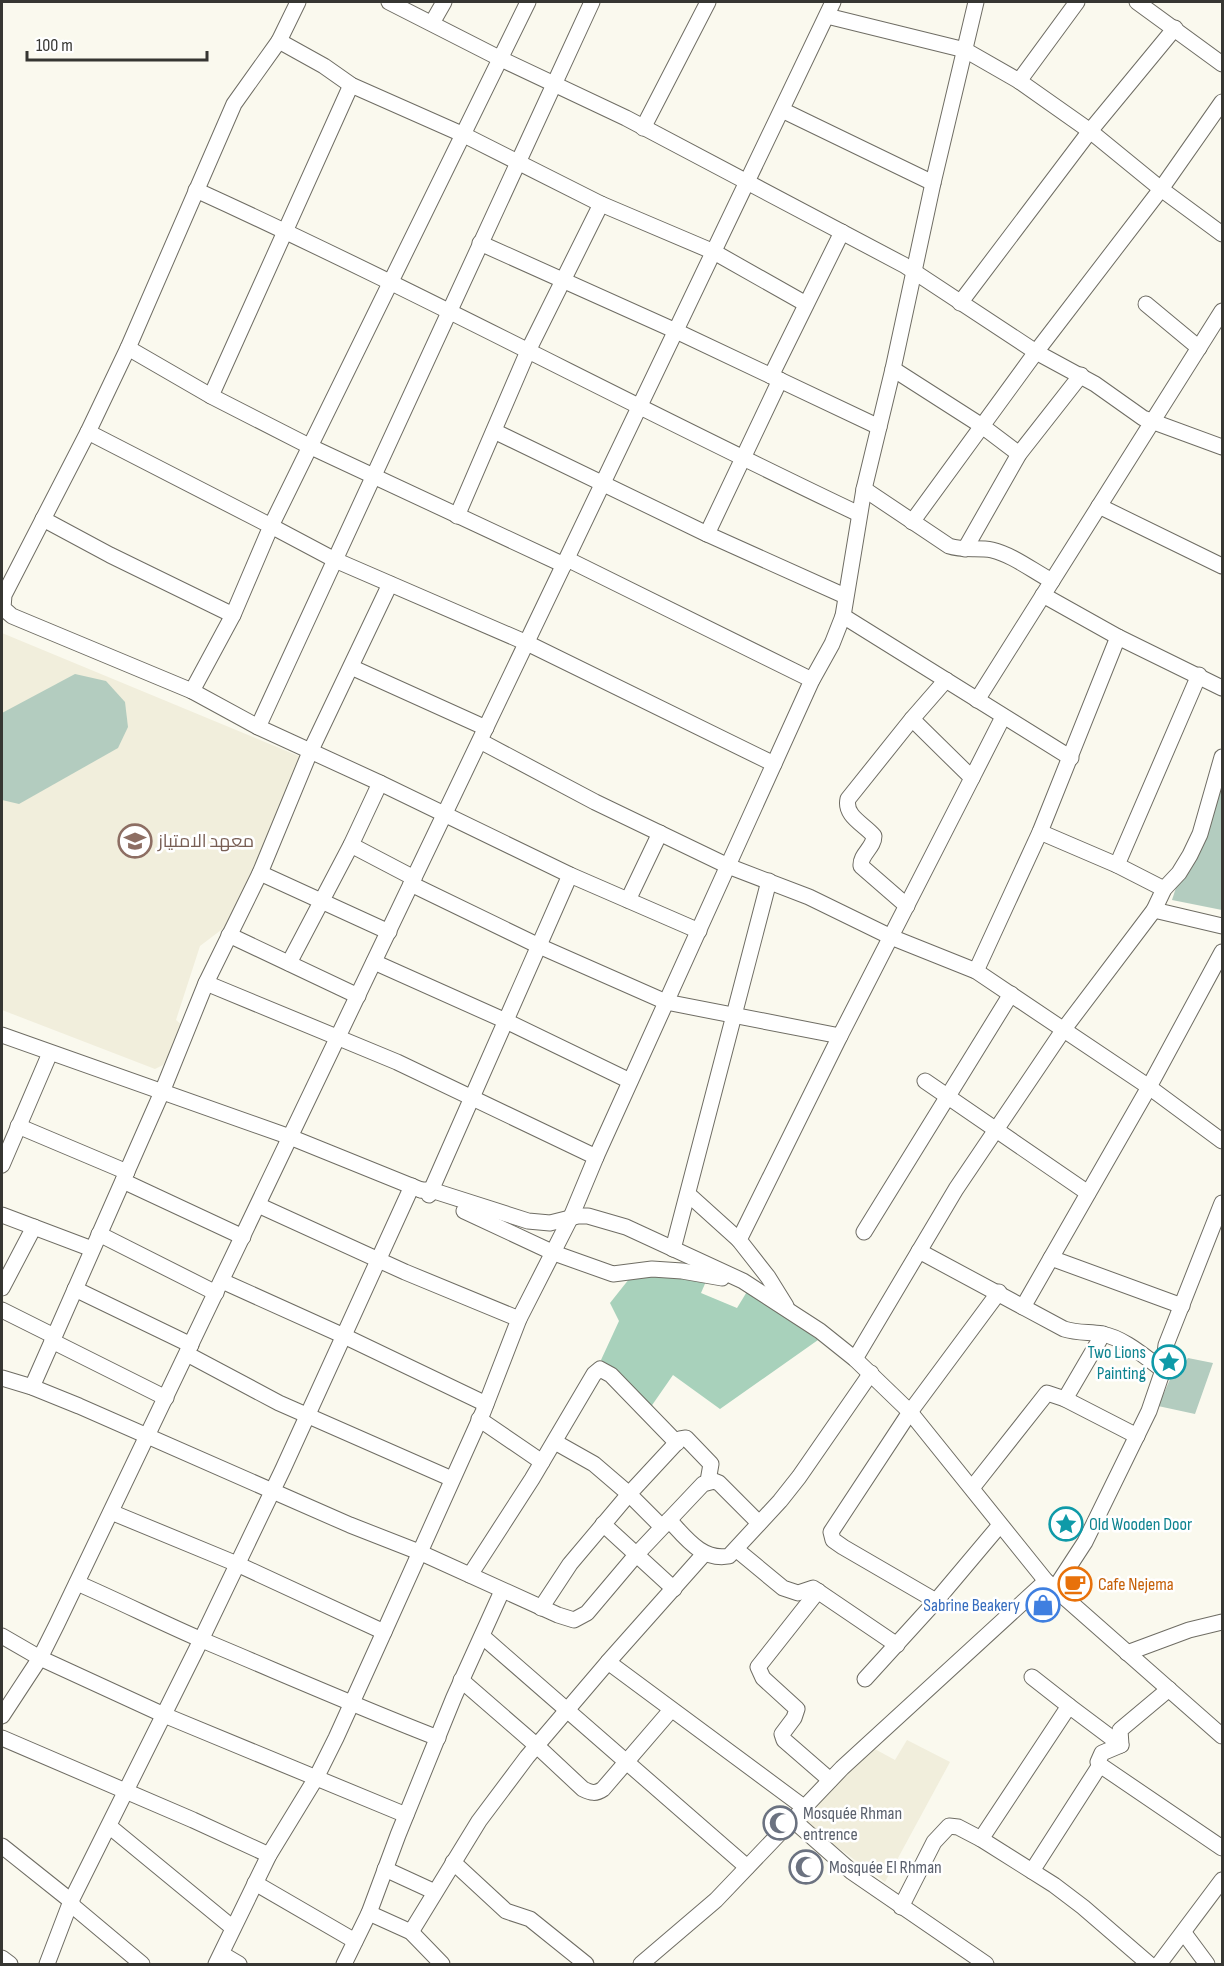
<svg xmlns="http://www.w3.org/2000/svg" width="1224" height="1966" font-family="'Sofia Sans Condensed',Cairo,sans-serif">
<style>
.built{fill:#f1eedc}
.green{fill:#b3ccbf}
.forest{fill:#a8d1bb}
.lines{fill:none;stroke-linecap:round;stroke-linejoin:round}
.minor-casing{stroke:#6f6d64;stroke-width:17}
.minor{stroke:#fff;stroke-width:15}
.labels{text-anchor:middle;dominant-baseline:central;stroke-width:5;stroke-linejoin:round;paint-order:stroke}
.education-label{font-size:18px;fill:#785e54;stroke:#fff;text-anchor:start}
.culture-label{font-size:18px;fill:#0d838f;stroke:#fff;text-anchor:end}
.food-label{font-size:18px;fill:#c56008;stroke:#fff;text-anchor:start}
.shop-label{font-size:18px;fill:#366cbe;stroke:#fff;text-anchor:end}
.worship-label{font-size:18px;fill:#5b616d;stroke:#fff;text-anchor:start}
</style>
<rect width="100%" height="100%" fill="#faf9ee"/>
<g class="built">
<path d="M2,633L306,759L229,924L200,946L176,1020L184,1027L163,1065L155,1069L2,1010Z"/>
<path d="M907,1740L950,1762L885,1882L796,1817L862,1742L895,1760Z"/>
</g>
<g class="green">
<path d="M75,674L106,681L125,702L128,727L118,748L19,804L2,800V713Z"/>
<path d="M1222,746V910L1172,900Z"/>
<path d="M1188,1358L1213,1363L1195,1414L1158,1406L1176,1366L1183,1364Z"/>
</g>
<path class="forest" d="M637,1269L707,1279L701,1293L737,1308L748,1290L818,1340L720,1409L673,1375L648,1411L601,1360L619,1321L610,1303Z"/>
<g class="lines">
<g class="minor-casing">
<g id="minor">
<path d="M298,2L279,41L234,104L128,348L88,432L4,595L3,608L12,616L192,691L258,727L380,783L570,875L699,931"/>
<path d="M389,2L501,59L626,118L904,265L1036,352L1095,384L1143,418L1222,447"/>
<path d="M528,2L271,526L335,560L527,643L774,764"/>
<path d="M1137,2L1222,64"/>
<path d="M827,16L965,50L1019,81L1090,131L1161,189L1222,234"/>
<path d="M432,23L444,2"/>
<path d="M279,41L324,66L351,85L464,135L601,204L714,252L806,304"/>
<path d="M1019,81L1077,2"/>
<path d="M782,110L933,183"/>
<path d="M643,128L708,2"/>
<path d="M196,190C420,292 637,409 859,514"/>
<path d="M480,243L676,331L879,427"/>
<path d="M960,303L1090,131L1175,28"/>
<path d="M1146,304L1199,348"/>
<path d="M128,348L211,396L309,446L564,565"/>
<path d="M893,369L982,426L1019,454"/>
<path d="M771,376L842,232"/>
<path d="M211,396L351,85"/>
<path d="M494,431L707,534L845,596"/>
<path d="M88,432L271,526L233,615L192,691"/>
<path d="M864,489L949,546C964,551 978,547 992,550C1013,555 1033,571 1052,581"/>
<path d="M1099,506L1222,566"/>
<path d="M457,516L528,351L601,204"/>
<path d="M43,519L110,555L233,615"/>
<path d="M912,522L1036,352L1161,189L1222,102"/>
<path d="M707,534L780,380"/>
<path d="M965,549L1019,454L1081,375"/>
<path d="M567,559L812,680"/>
<path d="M1043,595L1118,637L1222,688"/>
<path d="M843,616L1071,758"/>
<path d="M351,667L486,728"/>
<path d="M977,700L1222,311"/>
<path d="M258,727L592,2"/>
<path d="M480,741L595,802L728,866L809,897L891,937L976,971L1149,1087L1222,1141"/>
<path d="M972,778L1003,717"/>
<path d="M1040,832L1117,865L1164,889"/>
<path d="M351,845L414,878"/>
<path d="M1117,865L1199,675"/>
<path d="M260,873L389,932"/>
<path d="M411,884L539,946L666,1002L840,1036L972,778L912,719"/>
<path d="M628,900L660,833"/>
<path d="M907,906L861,866C860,854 874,848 874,836C864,824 844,816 848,799L912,719L946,680"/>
<path d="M1154,910L1222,926"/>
<path d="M229,935L358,996"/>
<path d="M374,962L506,1021L630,1081"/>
<path d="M289,963L351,845L380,783"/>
<path d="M976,971L1040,832L1118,637"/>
<path d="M206,983L397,1062L596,1157"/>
<path d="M2,1035L290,1137L421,1190"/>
<path d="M925,1081L1088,1193"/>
<path d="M18,1126L127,1172"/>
<path d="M2,1165L50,1053"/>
<path d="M123,1181L243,1237"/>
<path d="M421,1190H431L528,1221L550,1223L578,1216H588L626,1227L743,1281L820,1331L855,1359L910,1412L1046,1581L1222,1736"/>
<path d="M688,1194L739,1240"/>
<path d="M429,1195L570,875"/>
<path d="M258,1205L405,1272L519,1319"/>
<path d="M464,1211L554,1253L613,1274L652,1269L682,1271L722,1278"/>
<path d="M2,1215L92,1249"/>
<path d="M864,1232L1011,994"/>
<path d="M99,1234L216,1293"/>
<path d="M673,1249L769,881"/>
<path d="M919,1251L1064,1329C1077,1333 1089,1332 1102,1334C1124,1338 1145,1357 1163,1370"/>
<path d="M1051,1258L1182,1306"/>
<path d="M222,1281L344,1336L486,1404"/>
<path d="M2,1288L34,1227"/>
<path d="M75,1289L191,1345"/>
<path d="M786,1306L768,1277L739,1240L840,1036"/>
<path d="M1023,1307L1149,1087L1222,952"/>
<path d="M2,1310L54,1336"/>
<path d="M52,1341L166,1398"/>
<path d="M187,1354L279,1403L452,1479"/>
<path d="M855,1359L956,1189L1064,1029L1154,910L1164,889L1179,873L1190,855L1200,834L1222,757"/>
<path d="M2,1378L32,1387L79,1406L350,1525L419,1552L558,1615L574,1620L587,1613L636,1555L669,1520C686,1538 702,1561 729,1556L780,1501L799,1477L871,1373"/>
<path d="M32,1387L162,1092L206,983L260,873L310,752L390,584"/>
<path d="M1065,1399L1103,1334"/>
<path d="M479,1419L542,1462"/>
<path d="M972,1488L1047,1393L1065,1399L1137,1436"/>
<path d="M111,1512L237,1564L384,1632L336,1738L316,1778L269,1855L216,1964"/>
<path d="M669,1520L703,1484L714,1481L719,1483L759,1523"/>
<path d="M603,1524L674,1589"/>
<path d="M662,1527L629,1494L680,1439L686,1438L711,1464L708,1481"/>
<path d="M737,1550L783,1588L798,1593L813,1588L897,1645"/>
<path d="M470,1575L532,1479L594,1374L600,1369L611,1375L677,1443"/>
<path d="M77,1583C119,1601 160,1622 202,1640C281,1673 358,1707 438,1738"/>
<path d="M1055,1588L1085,1542L1149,1411L1163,1370L1166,1345L1222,1203"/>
<path d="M818,1591L758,1667L763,1678L797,1709L794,1718L782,1734L784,1740L830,1780"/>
<path d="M936,1601L843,1547L833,1540L831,1532L910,1412L999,1292"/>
<path d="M541,1608L570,1564L629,1494L594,1464L555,1442"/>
<path d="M384,1632L483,1412L519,1319L571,1217L596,1157L812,680L832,644L843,616L864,489L893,369L933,183L976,2"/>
<path d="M2,1636L40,1658L164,1715L406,1815"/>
<path d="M482,1636L747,1867"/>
<path d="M1127,1653L1189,1630L1222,1622"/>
<path d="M608,1662L704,1554"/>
<path d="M1032,1677L1069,1706"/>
<path d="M865,1679L936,1601L1000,1525"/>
<path d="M461,1680L537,1746L583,1789C591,1793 596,1794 603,1789L671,1710"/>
<path d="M1169,1689L1120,1730L1121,1745L1102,1753L1098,1762L1100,1765L1222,1848"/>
<path d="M2,1716L40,1658L57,1624L833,2"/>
<path d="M2,1738L193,1820L269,1855"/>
<path d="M793,1820L852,1872L986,1964"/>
<path d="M109,1826L233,1928"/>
<path d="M981,1839L1069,1706L1121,1745"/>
<path d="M2,1846L71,1901L74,1907L142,1964"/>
<path d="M453,1862L506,1911L530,1919L586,1964"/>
<path d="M385,1869L435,1892"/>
<path d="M1032,1871L1100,1765"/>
<path d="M255,1883L355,1941"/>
<path d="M901,1907L934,1842L949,1826L958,1827L981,1839L1054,1885L1083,1907L1149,1964"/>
<path d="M369,1913L411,1932L442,1964"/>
<path d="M411,1932L479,1821L527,1757L608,1662L805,1808"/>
<path d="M1184,1933L1207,1964"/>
<path d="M222,1954L239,1964"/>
<path d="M2,1958L10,1964"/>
<path d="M47,1964L71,1901L201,1640L283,1469L412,1186"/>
<path d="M344,1964L369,1913L398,1835L454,1697L502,1591"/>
<path d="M641,1964L716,1900L842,1768L1046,1581"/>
<path d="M1159,1964L1222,1880"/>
</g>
</g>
<use href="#minor" class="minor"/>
</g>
<defs>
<g id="school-ring" transform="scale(1.725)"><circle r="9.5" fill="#fff" stroke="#8d6e63" stroke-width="1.5"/><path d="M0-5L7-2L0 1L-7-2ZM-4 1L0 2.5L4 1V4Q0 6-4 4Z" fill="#8d6e63"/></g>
<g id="sight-ring" transform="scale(1.725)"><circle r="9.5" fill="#fff" stroke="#0f9aa8" stroke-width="1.5"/><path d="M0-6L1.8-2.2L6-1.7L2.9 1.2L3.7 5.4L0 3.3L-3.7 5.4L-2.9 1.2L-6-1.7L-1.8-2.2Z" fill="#0f9aa8"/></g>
<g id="cafe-ring" transform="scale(1.725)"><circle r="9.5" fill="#fff" stroke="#e8710a" stroke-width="1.5"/><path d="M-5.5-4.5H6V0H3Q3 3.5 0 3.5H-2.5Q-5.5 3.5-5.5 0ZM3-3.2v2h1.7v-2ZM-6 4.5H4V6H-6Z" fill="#e8710a"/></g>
<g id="shop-ring" transform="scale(1.725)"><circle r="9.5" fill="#fff" stroke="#3f7fe0" stroke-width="1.5"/><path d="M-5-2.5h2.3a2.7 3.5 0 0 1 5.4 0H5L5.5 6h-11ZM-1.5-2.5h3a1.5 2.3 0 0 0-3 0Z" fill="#3f7fe0"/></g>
<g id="mosque-ring" transform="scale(1.725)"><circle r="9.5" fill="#fff" stroke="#6b7280" stroke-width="1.5"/><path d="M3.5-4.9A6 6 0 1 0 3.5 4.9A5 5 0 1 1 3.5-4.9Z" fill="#6b7280"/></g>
</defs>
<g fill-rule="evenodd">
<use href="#school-ring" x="135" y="841"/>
<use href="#sight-ring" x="1169" y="1362"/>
<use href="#sight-ring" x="1066" y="1524"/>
<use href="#cafe-ring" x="1075" y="1584"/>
<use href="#shop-ring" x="1043" y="1605"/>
<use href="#mosque-ring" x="780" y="1823"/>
<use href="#mosque-ring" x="806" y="1867"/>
</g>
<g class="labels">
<g class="education-label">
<text x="158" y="841">معهد الامتياز</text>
</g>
<g class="culture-label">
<text x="1146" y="1352">Two Lions<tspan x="1146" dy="21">Painting</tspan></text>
<text x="1089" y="1524" text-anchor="start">Old Wooden Door</text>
</g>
<g class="food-label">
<text x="1098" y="1584">Cafe Nejema</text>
</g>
<g class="shop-label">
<text x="1020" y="1605">Sabrine Beakery</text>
</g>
<g class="worship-label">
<text x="803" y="1813">Mosquée Rhman<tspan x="803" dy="21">entrence</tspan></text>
<text x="829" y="1867">Mosquée El Rhman</text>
</g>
</g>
<rect width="1224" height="1966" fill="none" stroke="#363632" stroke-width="6"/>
<path d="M27 51v9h180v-9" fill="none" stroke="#363632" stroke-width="3"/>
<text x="36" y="51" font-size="18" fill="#363632" stroke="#ffffff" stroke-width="4.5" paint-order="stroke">100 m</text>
</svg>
